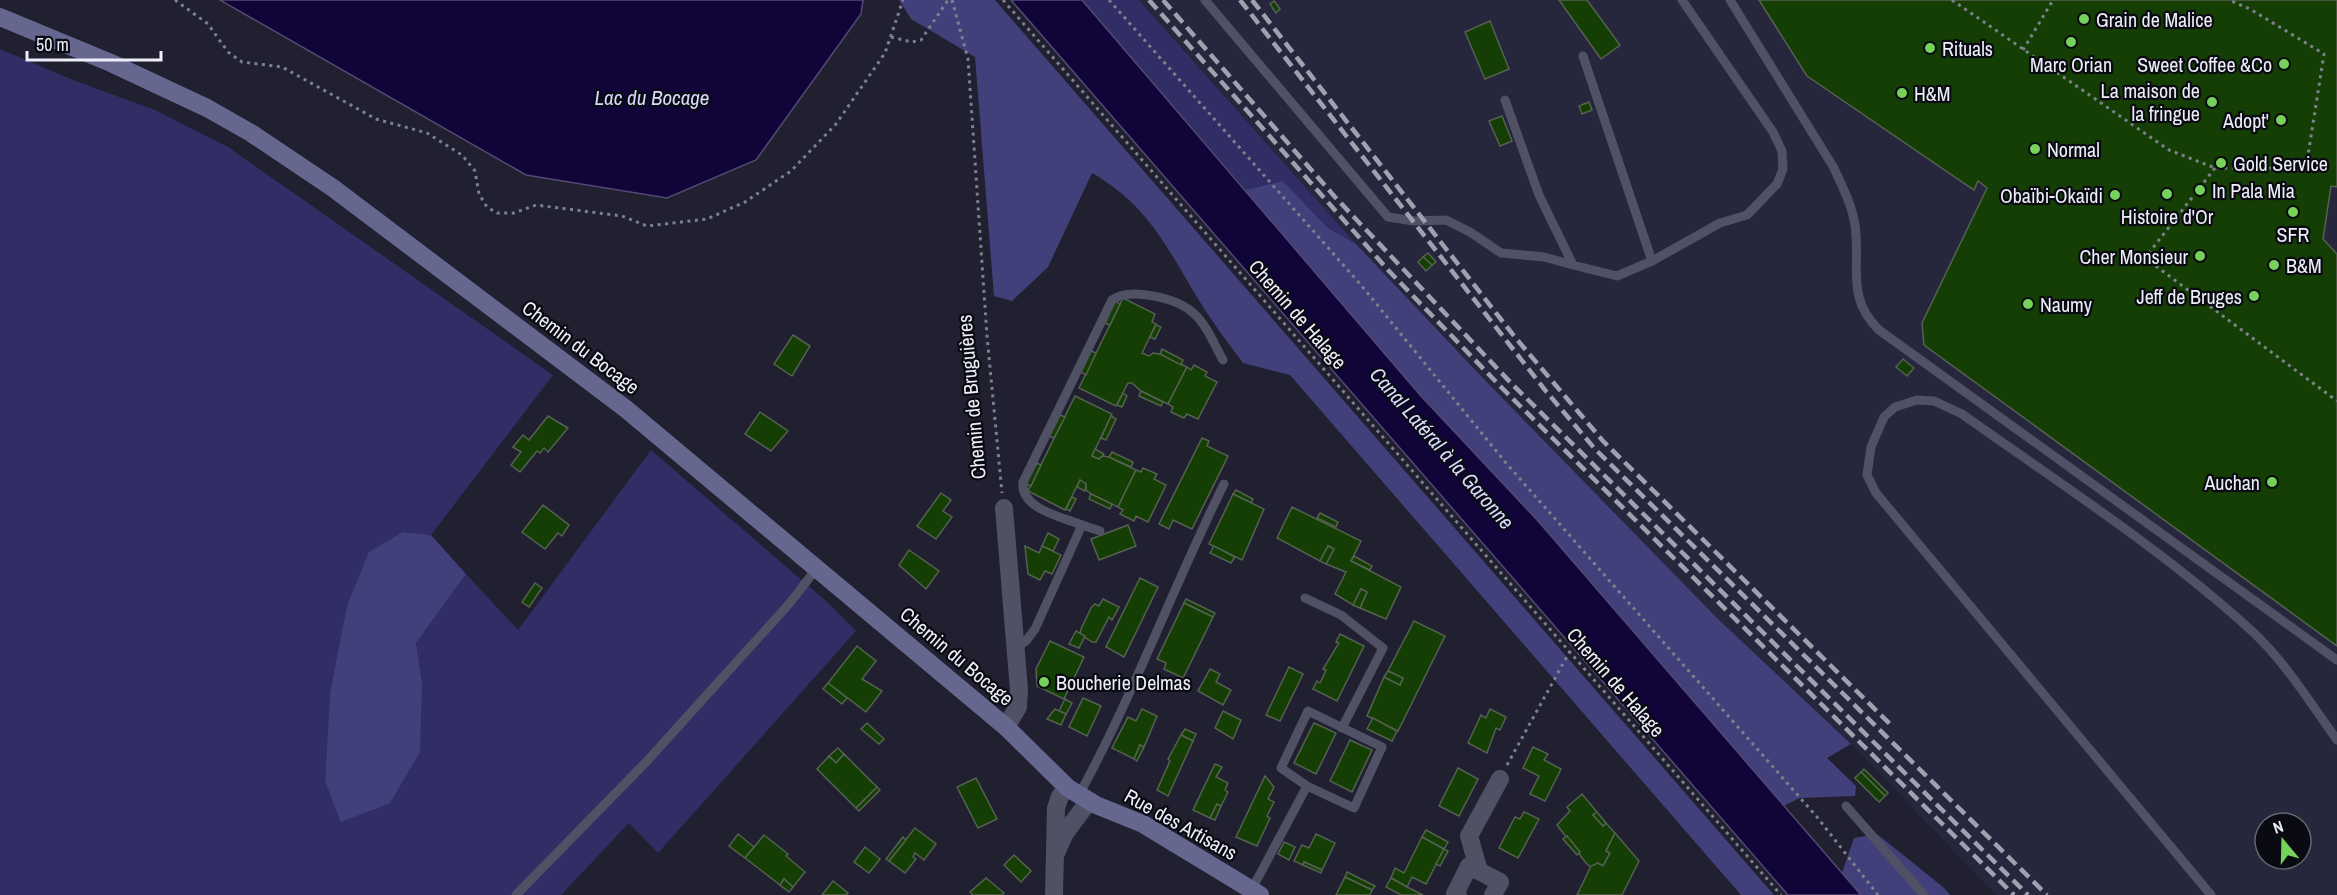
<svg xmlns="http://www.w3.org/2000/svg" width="2337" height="895" font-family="'Archivo Narrow',sans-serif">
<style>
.built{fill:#26263c;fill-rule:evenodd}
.green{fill:#312d65}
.forest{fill:#42407b}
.water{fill:#100439;stroke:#524a73;stroke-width:1.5}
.building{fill:#143e04;stroke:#556151;stroke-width:1.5}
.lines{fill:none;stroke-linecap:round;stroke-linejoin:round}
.path{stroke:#7f808d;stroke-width:3;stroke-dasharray:3 4.5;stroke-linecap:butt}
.lane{stroke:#505164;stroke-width:9}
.street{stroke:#505164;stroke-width:18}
.secondary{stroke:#66678f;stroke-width:18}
.rail{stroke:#a0a1ae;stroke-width:4.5;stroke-dasharray:12 6;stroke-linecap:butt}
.poi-dot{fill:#76d25a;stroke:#0a0b12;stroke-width:2}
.labels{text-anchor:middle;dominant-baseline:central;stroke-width:4.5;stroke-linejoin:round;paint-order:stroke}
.poi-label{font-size:20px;fill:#edeef9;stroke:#0a0b12;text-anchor:start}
.street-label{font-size:20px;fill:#edeef9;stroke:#0a0b12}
.water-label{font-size:21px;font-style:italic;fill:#d7d9fe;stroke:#0a0b12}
</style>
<rect width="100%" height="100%" fill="#202030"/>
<path class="built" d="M1139,0H2337V895H1996L1851,744L1717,618L1479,374L1356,244ZM2265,823H2301V859H2265Z"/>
<g class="green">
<path d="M1082,0H1139L1356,244L1328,228L1283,181L1245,190Z"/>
<path d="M0,49L73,80L155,110L228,147L553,375L431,535L403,532L330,694L325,781L422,683L416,643L466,574L518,630L651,450L827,602L856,631L658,853L629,823L561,895H0Z"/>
</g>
<g class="forest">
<path d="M899,0H995L1774,895H1741L1290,375L1243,363C1230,346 1217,328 1205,310C1170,255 1153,208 1092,173L1048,267L1012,301L994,296L975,57L911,19Z"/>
<path d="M1283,181L1328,228L1356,244L1479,374L1717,618L1851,744L1827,758L1856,786L1855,796L1800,798L1783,806L1538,521L1420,395L1245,190Z"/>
<path d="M403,532L431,535L466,574L416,643L422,683L420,752L390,803L341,822L325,781L330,694L347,606L369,552Z"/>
<path d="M1877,834L1943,887L1950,895H1861L1842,873L1854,838Z"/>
</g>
<g class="water">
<path d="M220,0H863L861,14L756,160L667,198L526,175Z"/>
<path d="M1011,0H1082L1420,395L1538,521L1861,895H1788Z"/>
</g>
<g class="building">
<path d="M1559,0H1587L1620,45L1601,59Z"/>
<path d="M1759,0H2337V187L2331,186L2323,239L2337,254V646L1924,345L1922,323L1987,188L1978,181L1974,190L1807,76Z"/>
<path d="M1274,1L1280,9L1276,13L1270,4Z"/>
<path d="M1490,21L1509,69L1485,79L1465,32Z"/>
<path d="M1589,102L1592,110L1582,114L1579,106Z"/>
<path d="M1502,116L1512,141L1500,146L1489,121Z"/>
<path d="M1428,253L1436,262L1432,265L1423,257Z"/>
<path d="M1423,257L1432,265L1426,271L1418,262Z"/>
<path d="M1123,298L1155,314L1152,322L1156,324L1142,353L1149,356L1153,353L1160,354L1187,367L1168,404L1141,391L1132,383H1128L1116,406L1079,388Z"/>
<path d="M1115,301L1120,304L1110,325L1105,323Z"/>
<path d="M1156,325L1161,327L1155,339L1150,337Z"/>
<path d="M793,335L810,346L792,376L774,364Z"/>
<path d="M1162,349L1183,360L1181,365L1160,354Z"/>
<path d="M1091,351L1096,353L1086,375L1081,372Z"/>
<path d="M1903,359L1914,368L1907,376L1896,367Z"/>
<path d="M1194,365L1207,372L1205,376L1217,382L1198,419L1187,414L1184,418L1171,412L1173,407L1168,404L1187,367L1191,370Z"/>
<path d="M1141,391L1163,402L1161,406L1139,396Z"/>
<path d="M1123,393L1127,396L1122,407L1117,405Z"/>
<path d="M1075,396L1112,414L1092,456L1099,459L1103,456L1109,457L1136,470L1118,507L1091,494L1086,490V484L1080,480L1065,510L1028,491Z"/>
<path d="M760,412L788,431L771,451L745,434Z"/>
<path d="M1060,415L1065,417L1054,438L1049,436Z"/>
<path d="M548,416L568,428L548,452L544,448L540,453L537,451L520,472L511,465L521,452L513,447L523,435L529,440Z"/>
<path d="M1111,416L1116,419L1106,440L1101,438Z"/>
<path d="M1202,438L1209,441L1207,446L1228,456L1192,529L1173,520L1169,529L1159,524Z"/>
<path d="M1095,449L1104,454L1099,459L1092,456Z"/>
<path d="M1112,452L1133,462L1131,467L1109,457Z"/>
<path d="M1037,463L1041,465L1031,486L1026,484Z"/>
<path d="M1143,468L1157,474L1154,479L1166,485L1148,522L1136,516L1134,521L1120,514L1123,510L1118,507L1136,470L1141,472Z"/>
<path d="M1080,480L1086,484L1085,491L1077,487Z"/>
<path d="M1236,490L1253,499L1251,503L1233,494Z"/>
<path d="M941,493L951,500L943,511L952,517L936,539L917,526Z"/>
<path d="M1091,494L1112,504L1110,509L1089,499Z"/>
<path d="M1233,494L1264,509L1242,560L1209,544Z"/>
<path d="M1072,497L1076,499L1070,511L1066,509Z"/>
<path d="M543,505L569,525L562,536L558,533L545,549L522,532Z"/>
<path d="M1292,507L1361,541L1351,561L1401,587L1386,619L1360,608L1367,592L1361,589L1353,605L1335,594L1346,572L1326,564L1334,549L1328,546L1320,561L1277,538Z"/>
<path d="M1320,513L1338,522L1336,527L1317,518Z"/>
<path d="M1128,525L1136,546L1099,560L1091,539Z"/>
<path d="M1048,533L1059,539L1053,551L1042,546Z"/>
<path d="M1025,546L1039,553L1042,546L1061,555L1052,574L1045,571L1040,580L1028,574Z"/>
<path d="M1214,546L1235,557L1231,563L1210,553Z"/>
<path d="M1328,546L1334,549L1326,564L1320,561Z"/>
<path d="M909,550L939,571L926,589L899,565Z"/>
<path d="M1354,556L1372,566L1370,570L1351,561Z"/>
<path d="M1140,578L1158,587L1124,657L1106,647Z"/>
<path d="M535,583L542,588L529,607L522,602Z"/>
<path d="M1361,589L1367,592L1360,608L1353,605Z"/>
<path d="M1103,599L1119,607L1112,620L1109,617L1096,642H1092L1080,634L1081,629L1091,608L1095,604L1099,606Z"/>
<path d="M1186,599L1215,613L1213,617L1184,603Z"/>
<path d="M1184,603L1213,617L1183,678L1164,669L1166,663L1157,659Z"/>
<path d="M1414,621L1445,636L1398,731L1367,716L1384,677L1400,685L1403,678L1388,671Z"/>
<path d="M1076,631L1085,636L1079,648L1069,644Z"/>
<path d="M1340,634L1364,646L1337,701L1313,689L1317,681L1320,683L1326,670L1323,669L1339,643L1336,642Z"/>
<path d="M1050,641L1084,657L1064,699L1037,686L1036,669Z"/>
<path d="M857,646L876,661L862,679L882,691L866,712L828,683Z"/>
<path d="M1289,667L1303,674L1280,721L1266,715Z"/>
<path d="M1210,669L1220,674L1216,682L1231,690L1223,705L1198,691Z"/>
<path d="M1388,671L1403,678L1400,685L1384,677Z"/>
<path d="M828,683L847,698L842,704L823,689Z"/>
<path d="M1083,698L1101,706L1087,736L1069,727Z"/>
<path d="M1065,699L1072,703L1066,714L1059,711Z"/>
<path d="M1055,709L1066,714L1061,725L1047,719Z"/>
<path d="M1142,709L1157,716L1144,747L1140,745L1134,759L1112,748L1128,717L1136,721Z"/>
<path d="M1490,709L1506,717L1500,730L1496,728L1487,753L1468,743L1481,715L1486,718Z"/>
<path d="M1223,711L1241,720L1233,739L1215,728Z"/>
<path d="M1373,718L1397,731L1392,741L1367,729Z"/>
<path d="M867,723L884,739L879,744L861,729Z"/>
<path d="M1314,723L1336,733L1316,774L1294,763Z"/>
<path d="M1185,729L1196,734L1193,741L1181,735Z"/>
<path d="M1181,735L1193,741L1168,796L1157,790L1170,761L1168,759Z"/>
<path d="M1350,740L1372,750L1352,792L1330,781Z"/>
<path d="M1140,745L1144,747L1137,761L1134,759Z"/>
<path d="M1533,747L1548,754L1544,760L1561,769L1545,801L1530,794L1539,776L1523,768Z"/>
<path d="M838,748L844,754L836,763L829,756Z"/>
<path d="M844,754L877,787L856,808L817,769L829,756L836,763Z"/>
<path d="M1215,764L1222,767L1216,777L1228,783L1225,790L1228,792L1221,806L1217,804L1210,818L1193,810Z"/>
<path d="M1458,768L1478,779L1459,816L1439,806Z"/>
<path d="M1864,769L1888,793L1885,796L1861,772Z"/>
<path d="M1861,772L1885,796L1879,802L1855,778Z"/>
<path d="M1265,776L1274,787L1268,799L1274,802L1267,816L1270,818L1257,846L1236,837Z"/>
<path d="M976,778L997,819L978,828L957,787Z"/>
<path d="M877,787L880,790L859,811L856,808Z"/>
<path d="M1582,794L1597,812L1593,815L1603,826L1606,823L1615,833L1606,851L1610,853L1603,866L1598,863L1592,868L1586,863L1557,825L1570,811L1567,807Z"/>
<path d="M1217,804L1221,806L1215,820L1210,818Z"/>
<path d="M1524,812L1539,819L1518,858L1499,848L1515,817L1520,819Z"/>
<path d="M1597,812L1606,823L1603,826L1593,815Z"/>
<path d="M915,828L936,844L924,860L915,853L913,857L916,859L905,873L889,861Z"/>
<path d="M1426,830L1448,842L1444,849L1422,837Z"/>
<path d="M1615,833L1639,861L1622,895H1577L1591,866L1598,863L1603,866L1610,853L1606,851Z"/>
<path d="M738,834L754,847L745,858L729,846Z"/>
<path d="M1316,834L1335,843L1322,870L1304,862L1303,865L1294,861L1302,845L1309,848Z"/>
<path d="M764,835L788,854L786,856L805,872L793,887L784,879L780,885L745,858Z"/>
<path d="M1567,836L1580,852L1577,855L1563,839Z"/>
<path d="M903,837L906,840L889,861L886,859Z"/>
<path d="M1422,837L1444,849L1426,884L1412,877L1407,887L1391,878L1395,868L1404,873Z"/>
<path d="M1284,842L1295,847L1289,860L1278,854Z"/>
<path d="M865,847L880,859L869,873L854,862Z"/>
<path d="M1444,849L1448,851L1440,866L1436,864Z"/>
<path d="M1014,855L1031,871L1021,882L1004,865Z"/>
<path d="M1304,862L1322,870L1321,873L1303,865Z"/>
<path d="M1347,872L1375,886L1372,890L1345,877Z"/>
<path d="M1345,877L1372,890L1370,895H1336Z"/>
<path d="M986,878L1004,893L1002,895H973L970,892Z"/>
<path d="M1391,878L1407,887L1423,895H1401L1386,887Z"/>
<path d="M784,879L793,887L789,892L780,885Z"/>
<path d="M833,881L848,893L846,895H822Z"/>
</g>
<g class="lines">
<g class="path">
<path d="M175,0L208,24L228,52L242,62L282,67L376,119L427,133L462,155L475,171L479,194L487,207L497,213H514L536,205L622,216L647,226L707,219L745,202L791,171L836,124L885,53L903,0"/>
<path d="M952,0L968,59L987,336L1002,493"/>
<path d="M1003,0L1781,895"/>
<path d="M1109,0L1361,285L1506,463L1817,817L1878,895"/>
<path d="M1952,0L2169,150L2215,168H2306L2324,54L2250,9L2229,0"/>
<path d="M891,37L912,42L921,40L948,0"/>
<path d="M2023,50L2053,0"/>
<path d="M2215,168L2145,258L2337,401"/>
<path d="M1507,765L1570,651"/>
</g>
<g class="lane">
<path d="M1205,0L1388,217L1414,221L1446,220L1470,232L1501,253L1544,257L1573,265"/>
<path d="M1730,0L1834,168C1842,186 1852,205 1855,225C1861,266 1845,297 1879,330L2337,660"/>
<path d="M1583,56L1652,261"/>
<path d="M1505,100L1539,195L1573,265L1617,276L1652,261L1720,223L1747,215L1777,184L1783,169L1782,151L1773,132L1682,0"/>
<path d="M1082,525L1100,531"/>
<path d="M1305,598L1341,615L1383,648L1342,728"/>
<path d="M1016,648L1026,641L1035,629L1082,525C1062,517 1020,509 1023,482L1112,300C1130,287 1176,298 1192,312C1206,323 1214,344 1223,360"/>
<path d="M1079,795C1134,694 1173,587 1224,484"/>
<path d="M1846,806L1924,895"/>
<path d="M1252,889L1307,786L1281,768L1308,711L1382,747L1354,808L1307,786"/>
<path d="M516,895L648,760L789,604L817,568"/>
<path d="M2211,895L1876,493L1867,475L1871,447L1884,417L1895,407L1917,400L1934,401L1962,414C2059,483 2166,552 2253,632C2286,663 2311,704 2337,740"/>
</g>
<g class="street">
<path d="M1004,508L1019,690L1018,707L1006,727"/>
<path d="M1056,853L1065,833L1089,801"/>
<path d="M1054,895L1056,808L1060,796L1068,788"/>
<path d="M1458,895L1455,894L1469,866L1479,871"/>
<path d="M1493,895L1500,882L1479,871L1469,836L1500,779"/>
</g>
<path class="secondary" d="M0,17L111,63L207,108L251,133L333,188L626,409L1006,727L1068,788L1096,805L1143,824L1260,895"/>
<g class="rail">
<path d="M1149,0L1388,270L1503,389L2014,895"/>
<path d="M1163,0L1335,197L1511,383L2028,895"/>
<path d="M1240,0L1545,390L1595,449L2047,895"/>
<path d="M1252,0L1514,336L1603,441L1892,726"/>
</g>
</g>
<g class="poi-dot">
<circle cx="2084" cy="19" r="6"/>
<circle cx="2071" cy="42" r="6"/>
<circle cx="1930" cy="48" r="6"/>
<circle cx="2284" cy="64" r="6"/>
<circle cx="1902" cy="93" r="6"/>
<circle cx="2212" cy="102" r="6"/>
<circle cx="2281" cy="120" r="6"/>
<circle cx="2035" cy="149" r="6"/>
<circle cx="2221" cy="163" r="6"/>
<circle cx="2200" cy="190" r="6"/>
<circle cx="2167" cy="194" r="6"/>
<circle cx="2115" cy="195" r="6"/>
<circle cx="2293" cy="212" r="6"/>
<circle cx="2200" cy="256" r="6"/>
<circle cx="2274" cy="265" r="6"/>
<circle cx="2254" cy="296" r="6"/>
<circle cx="2028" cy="304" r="6"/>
<circle cx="2272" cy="482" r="6"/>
<circle cx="1044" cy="682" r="6"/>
</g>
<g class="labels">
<g class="poi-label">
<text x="2096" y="19">Grain de Malice</text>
<text x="1942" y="48">Rituals</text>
<text x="2071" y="64" text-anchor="middle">Marc Orian</text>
<text x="2272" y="64" text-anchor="end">Sweet Coffee &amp;Co</text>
<text x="2200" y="90" text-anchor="end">La maison de<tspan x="2200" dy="23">la fringue</tspan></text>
<text x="1914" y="93">H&amp;M</text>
<text x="2269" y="120" text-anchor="end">Adopt'</text>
<text x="2047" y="149">Normal</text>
<text x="2233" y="163">Gold Service</text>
<text x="2212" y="190">In Pala Mia</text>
<text x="2103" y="195" text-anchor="end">Obaïbi-Okaïdi</text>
<text x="2167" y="216" text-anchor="middle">Histoire d'Or</text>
<text x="2293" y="234" text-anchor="middle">SFR</text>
<text x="2188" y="256" text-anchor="end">Cher Monsieur</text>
<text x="2286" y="265">B&amp;M</text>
<text x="2242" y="296" text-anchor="end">Jeff de Bruges</text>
<text x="2040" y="304">Naumy</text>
<text x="2260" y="482" text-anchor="end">Auchan</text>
<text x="1056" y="682">Boucherie Delmas</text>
</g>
<g class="street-label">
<text transform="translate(1298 314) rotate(49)">Chemin de Halage</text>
<text transform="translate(581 347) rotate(37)">Chemin du Bocage</text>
<text transform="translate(971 397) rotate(-95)">Chemin de Bruguières</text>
<text transform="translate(957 656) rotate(40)">Chemin du Bocage</text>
<text transform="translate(1616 682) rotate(49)">Chemin de Halage</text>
<text transform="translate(1181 824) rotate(29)">Rue des Artisans</text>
</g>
<g class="water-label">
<text x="652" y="97">Lac du Bocage</text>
<text transform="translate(1442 448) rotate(49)">Canal Latéral à la Garonne</text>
</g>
</g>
<g transform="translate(2283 841) rotate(341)"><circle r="28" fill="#0a0b12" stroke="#65666e" stroke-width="1.5"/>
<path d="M0-4.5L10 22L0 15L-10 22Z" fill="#76d25a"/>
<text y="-9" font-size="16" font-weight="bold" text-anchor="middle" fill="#edeef9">N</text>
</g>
<path d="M27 51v9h134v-9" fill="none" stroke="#edeef9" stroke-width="3"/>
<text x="36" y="51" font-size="18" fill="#edeef9" stroke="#0a0b12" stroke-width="4.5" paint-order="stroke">50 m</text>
</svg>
